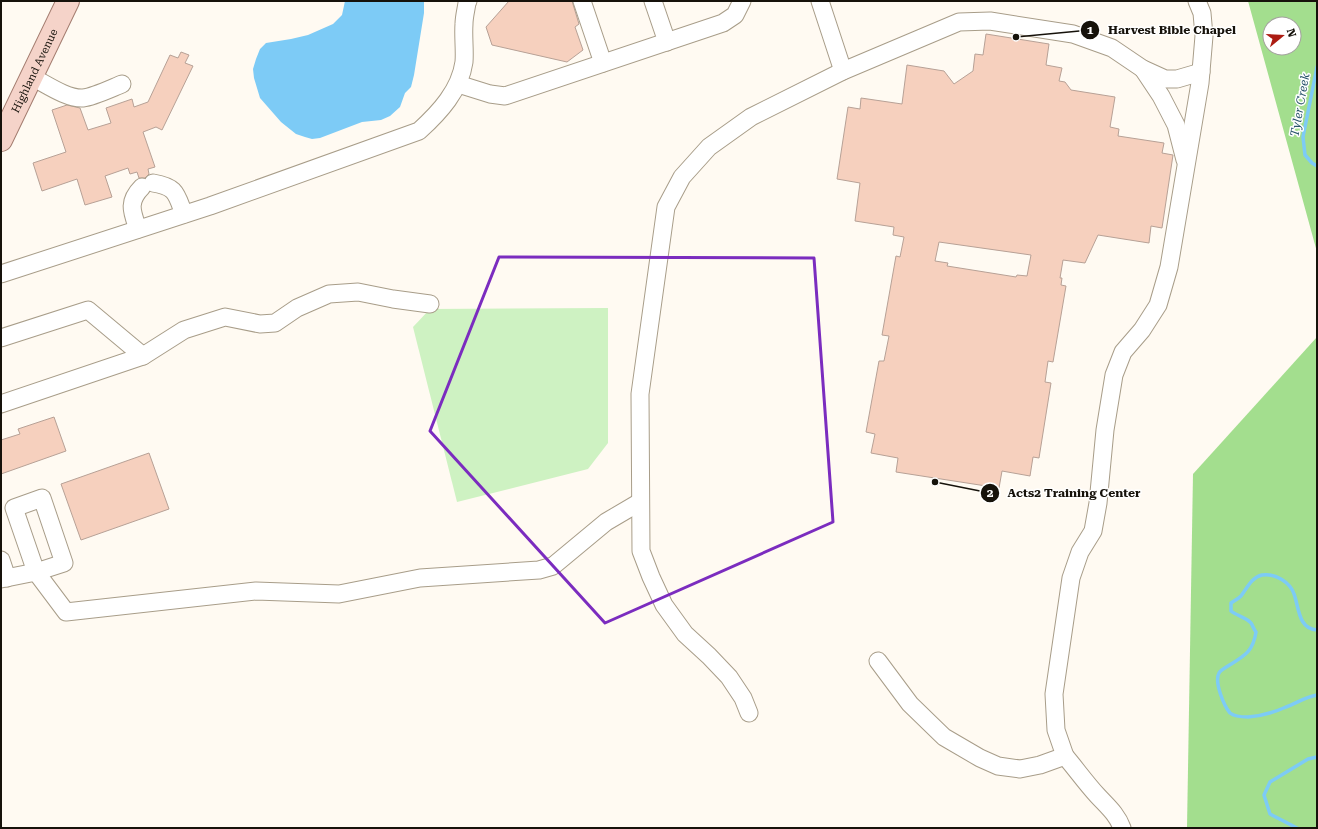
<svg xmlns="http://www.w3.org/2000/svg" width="1318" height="829" font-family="'Roboto Serif',serif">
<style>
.green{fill:#cef2c2}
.forest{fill:#a3de8e;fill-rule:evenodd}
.water{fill:#7dcbf6}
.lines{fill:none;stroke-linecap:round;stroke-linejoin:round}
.stream{stroke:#7dcbf6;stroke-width:3.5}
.building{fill:#f6d0be;stroke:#b7a196;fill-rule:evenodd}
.minor-casing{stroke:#a89d89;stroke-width:19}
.major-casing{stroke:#a37c6f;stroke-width:24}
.minor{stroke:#fff;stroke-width:17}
.major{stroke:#f5d3c9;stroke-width:22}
.marked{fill:none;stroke:#7b2cbf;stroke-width:3;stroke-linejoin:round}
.labels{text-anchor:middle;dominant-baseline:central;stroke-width:3;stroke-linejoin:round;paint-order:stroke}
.street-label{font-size:11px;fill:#16120b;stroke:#fff}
.water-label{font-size:12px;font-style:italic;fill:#29546b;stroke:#fff}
.leader{fill:none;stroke:#16120b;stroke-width:1.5}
.callout-dot{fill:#16120b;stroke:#fff;stroke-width:1.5}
.mark-label{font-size:12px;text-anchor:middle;font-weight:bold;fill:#fff}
.callout-label{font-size:12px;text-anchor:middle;font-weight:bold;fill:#16120b;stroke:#fff;stroke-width:3;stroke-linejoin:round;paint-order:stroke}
</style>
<rect width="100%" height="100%" fill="#fffaf2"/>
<path class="green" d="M608,308V443L588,469L457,502L413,327L430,309Z"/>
<g class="forest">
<path d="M1248,1H1317V252ZM1270,24H1294V48H1270Z"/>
<path d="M1317,337V828H1187L1193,474Z"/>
</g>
<path class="water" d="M345,1H424V13L414,75L411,87L405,93L400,107L390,116L381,120L362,122L320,138L312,139L305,137L296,134L281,122L260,98L254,78L253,69L256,59L260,49L266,43L291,39L308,35L333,24L342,15Z"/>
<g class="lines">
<g class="stream">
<path d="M1317,67L1303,137L1305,155L1312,163L1317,166"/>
<path d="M1317,630C1298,629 1299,607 1294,594C1290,582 1275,573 1262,575C1252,577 1247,588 1241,596C1238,599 1234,601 1231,603V611C1237,616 1246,617 1251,623C1253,626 1254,630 1256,632C1253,652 1244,656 1228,666C1225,668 1221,670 1219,673C1214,682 1224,706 1230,713C1235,717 1242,717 1248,717C1260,716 1275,712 1286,707C1297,703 1305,697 1317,695"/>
<path d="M1297,828L1270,814L1264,795L1270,782L1308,759L1317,757"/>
</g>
</g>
<g class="building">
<path d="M509,1H572L579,24L575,27L583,50L567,62L492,45L486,27Z"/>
<path d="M986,34L1049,44L1046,65L1062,68L1059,81L1065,82L1071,90L1115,97L1110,127L1119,129L1118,136L1164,143L1162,153L1173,155L1162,228L1151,226L1149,243L1098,235L1085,263L1063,260L1060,278H1062L1061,285L1066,286L1053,362L1048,361L1045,382L1051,383L1039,458L1033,457L1030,476L1002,471L999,488L896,472L898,458L871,453L875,434L866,432L879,361H884L889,336L882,335L896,256L900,257L904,237L893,235L894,227L855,221L860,183L837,179L848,107L860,109L861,98L902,104L907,65L944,71L954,84L973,71L975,54L983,55ZM939,242L1031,255L1027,276L1017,275L1016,277L947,266L948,263L935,261Z"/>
<path d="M181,52L189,55L185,63L193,66L162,130L156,127L143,132L155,167L148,169L149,174L145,178H139L137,172L130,174L128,168L105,176L112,197L85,205L77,179L42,191L33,163L66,152L52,110L67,105L80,108L88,130L111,123L106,108L132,99L134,107L148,102L170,55L178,58Z"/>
<path d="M54,417L66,451L1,474V440L20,434L18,429Z"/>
<path d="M149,453L169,509L81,540L61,484Z"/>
</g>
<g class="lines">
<g class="minor-casing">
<g id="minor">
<path d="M582,1L603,63"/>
<path d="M653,1L667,42"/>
<path d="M820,1L843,71"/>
<path d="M1143,69L1161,96L1176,125L1185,160"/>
<path d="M32,77C46,84 67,99 83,98C93,97 112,88 122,84"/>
<path d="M458,84L490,94L505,96L723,23L735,15L742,1"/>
<path d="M153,183C177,187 176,194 184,214"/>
<path d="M138,229C132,212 127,202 142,187"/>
<path d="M1,274L210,206L419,131C440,112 460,90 464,62C465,50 463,37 464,24C464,17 466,10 467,3L468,1"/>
<path d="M1,338L88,310L143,356L1,404"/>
<path d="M143,356L184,330L225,317L260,324L275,323L297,308L329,294L358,292L393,299L430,304"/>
<path d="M42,498L64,563L36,572L14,508Z"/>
<path d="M1,560L7,578"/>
<path d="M1,579L36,572L66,612L256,591L339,594L420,578L539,570L553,566L606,522L640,502"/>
<path d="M878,661L910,704L944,737L980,758L998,766L1020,769L1040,765L1065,756L1056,730L1054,694L1071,578L1080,552L1093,531L1098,503L1105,430L1114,375L1123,352L1142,330L1158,305L1169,267L1200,83L1204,36L1202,13L1197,1"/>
<path d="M749,713L743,698L729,677L709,656L685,634L664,605L651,577L641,551L640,394L666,207L682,177L709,147L751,117L843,71L959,22L990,21L1073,34L1112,48L1143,69L1165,79H1177L1201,72"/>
<path d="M1065,756C1076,769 1086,783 1097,795C1107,806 1117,814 1122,828"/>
</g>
</g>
<g class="major-casing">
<g id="major">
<path id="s1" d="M1,140L68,1"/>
</g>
</g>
<use href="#minor" class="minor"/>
<use href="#major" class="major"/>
</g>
<path class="marked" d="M499,257L814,258L833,522L605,623L430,431Z"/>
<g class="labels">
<g class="street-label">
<text stroke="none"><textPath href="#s1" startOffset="77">Highland Avenue</textPath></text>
</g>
<g class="water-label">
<text transform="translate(1300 105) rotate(-80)">Tyler Creek</text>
</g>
</g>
<path class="leader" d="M1016 37L1090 30M935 482L990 493"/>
<g class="callout-dot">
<circle cx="1016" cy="37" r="4"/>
<circle cx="935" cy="482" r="4"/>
<circle cx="1090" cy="30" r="10"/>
<circle cx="990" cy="493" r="10"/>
</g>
<g class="mark-label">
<text x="1090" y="34">1</text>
<text x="990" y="497">2</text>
</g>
<g class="callout-label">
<text x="1172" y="34">Harvest Bible Chapel</text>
<text x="1074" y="497">Acts2 Training Center</text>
</g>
<rect width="1318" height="829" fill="none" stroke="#16120b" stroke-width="4"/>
<g transform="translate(1282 36) rotate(72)"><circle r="19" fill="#ffffff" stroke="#a2a09d"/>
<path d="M0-3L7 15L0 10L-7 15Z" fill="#ac1c12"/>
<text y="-6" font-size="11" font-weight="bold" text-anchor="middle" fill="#16120b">N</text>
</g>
</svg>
